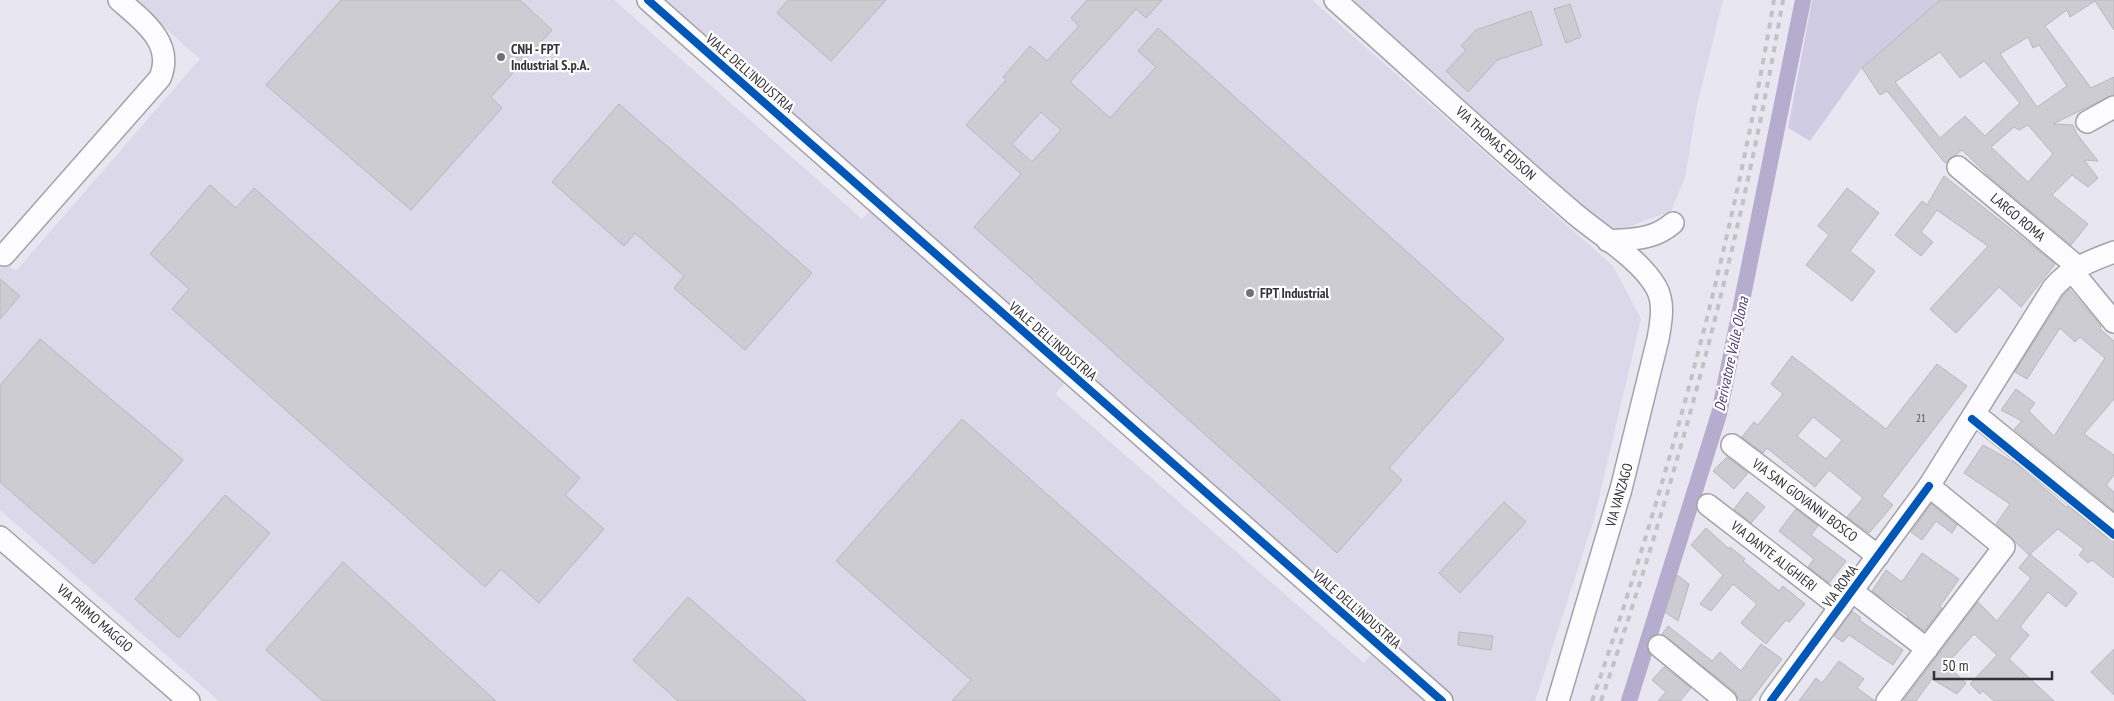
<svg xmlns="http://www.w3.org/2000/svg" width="2114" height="701" font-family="'PT Sans Narrow',sans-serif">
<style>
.built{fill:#dbd8ea}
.green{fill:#d0cce3}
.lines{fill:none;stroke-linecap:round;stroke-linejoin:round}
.canal{stroke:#b4adcd;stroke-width:16}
.building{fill:#ceccd3;stroke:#b8b7bd;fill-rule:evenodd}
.minor-casing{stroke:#a3a2a8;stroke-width:24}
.minor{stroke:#fcfbfd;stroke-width:21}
.rail{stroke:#c2c1c4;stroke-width:4;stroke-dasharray:6 6;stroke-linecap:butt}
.cycleway-casing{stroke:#fff;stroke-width:11}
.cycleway{stroke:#0057b8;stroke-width:8}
.poi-dot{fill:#727078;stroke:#fff;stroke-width:2}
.labels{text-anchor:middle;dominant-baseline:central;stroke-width:4.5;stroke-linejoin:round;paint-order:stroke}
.number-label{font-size:11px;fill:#59585e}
.poi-label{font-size:14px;font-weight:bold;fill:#323137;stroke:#fff;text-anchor:start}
.street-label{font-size:14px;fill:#323137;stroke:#fff}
.water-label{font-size:15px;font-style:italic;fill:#4d3e75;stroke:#fff}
</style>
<rect width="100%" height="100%" fill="#e8e6f0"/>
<g class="built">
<path d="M134,0H614L862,219L870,211L1065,383L1055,394L1364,663L1371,655L1425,701H219L0,510V259L16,271L200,59Z"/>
<path d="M665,0H1312L1613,266L1641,319L1594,519L1535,701H1455Z"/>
<path d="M1345,0H1723L1697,105L1685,178L1671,211L1609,234Z"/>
</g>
<path class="green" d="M1812,0H1940L1862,68L1810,141L1788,128Z"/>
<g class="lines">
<path class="canal" d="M1629,701L1719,414L1803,0"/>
</g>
<g class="building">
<path d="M341,0H520L552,30L491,97L502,108L411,210L266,85Z"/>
<path d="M788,0H886L831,61L777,13Z"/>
<path d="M1087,0H1162L1146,18L1136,9L1070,82L1110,118L1156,67L1138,51L1158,28L1504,339L1389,468L1402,480L1337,553L974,227L1021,174L966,125L1006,80L1003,77L1030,46L1047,61L1079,26L1071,18ZM1041,112L1061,130L1032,162L1012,144Z"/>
<path d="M1940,0H2114V30L2095,1L2070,17L2067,10L2045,26L2091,88L2114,77V94L2053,124L2073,125L2077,134L2098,161L2084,160L2098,178L2088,187L2072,175L2052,195L2088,224L2071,245L1990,177L1962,150L1945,163L1887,91L1880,95L1862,68ZM2028,37L2033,48L2039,45L2067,86L2037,107L2000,54ZM1940,52L1960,78L1984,61L2020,103L1985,136L1965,116L1940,138L1895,82ZM2028,125L2053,154L2028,182L1991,147L2014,127L2019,130Z"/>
<path d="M1570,4L1581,37L1566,43L1554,9Z"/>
<path d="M1531,11L1542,45L1497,60L1468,92L1446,71L1466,50L1461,46L1476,30Z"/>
<path d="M619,104L812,273L745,350L674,288L684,276L635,233L624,246L552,182Z"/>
<path d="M1944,176L2055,264L2021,307L1999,287L1956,333L1930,309L1988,246L1937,210L1921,232L1933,242L1921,256L1895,235L1922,201L1927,205Z"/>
<path d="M210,185L236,208L254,188L580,478L565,495L604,529L539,603L501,569L485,587L172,309L189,289L150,254Z"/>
<path d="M1847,188L1879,213L1850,251L1875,271L1852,301L1806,265L1829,235L1818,226Z"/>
<path d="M0,279L20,296L0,319Z"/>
<path d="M2069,289L2101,326L2100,329L2114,341V399L2084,434L2114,455V475L2106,485L2114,492V511L2014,429L2022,421L2001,410L2016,389L2035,403L2029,411L2054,436L2105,358L2080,337L2075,342L2060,328L2027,379L2015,372L2063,296Z"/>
<path d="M40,339L183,460L94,564L0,482V385Z"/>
<path d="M1792,356L1886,429L1937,364L1967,386L1882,496L1893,505L1869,533L1847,517L1863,498L1829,470L1815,487L1767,448L1763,453L1742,437L1754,422L1758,425L1783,394L1771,384ZM1813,417L1842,440L1826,459L1797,436Z"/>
<path d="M962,419L1281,701H952L971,680L836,561Z"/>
<path d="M1983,445L2015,463L2066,507L2068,506L2106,537L2114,539V578L2092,560L2088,563L2079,555L2084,549L2058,529L2029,555L1996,524L2010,504L1964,473Z"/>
<path d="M1727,457L1748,473L1734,489L1713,471Z"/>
<path d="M1747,492L1765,507L1751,523L1734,509Z"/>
<path d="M225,495L270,533L179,638L135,599Z"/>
<path d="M1504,502L1526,522L1460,593L1439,573Z"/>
<path d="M1931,504L1957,525L1952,533L1936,521L1922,540L1911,532Z"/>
<path d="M1796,509L1818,526L1811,535L1846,561L1829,583L1808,567L1814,559L1779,531Z"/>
<path d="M1706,528L1729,549L1730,547L1745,559L1743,561L1779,591L1783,586L1805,604L1789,622L1786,620L1766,644L1741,623L1757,604L1733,584L1711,611L1700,604L1723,575L1691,545Z"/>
<path d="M1922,553L1959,579L1940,606L1942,608L1924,631L1907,618L1908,616L1872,591L1886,570L1902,582Z"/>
<path d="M2030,554L2077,593L2066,607L2048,592L2020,627L2029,635L2009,659L2054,701H1994L1983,691L1980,694L1970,684L1997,655L1974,634L1946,665L1966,683L1957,694L1932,679L1916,701H1903L1978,602L1997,621L2031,578L2019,568Z"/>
<path d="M343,562L496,701H323L266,650Z"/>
<path d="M1677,575L1689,584L1678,621L1665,612Z"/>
<path d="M688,597L806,701H678L633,660Z"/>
<path d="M1852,611L1861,618L1859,620L1903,650L1893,665L1849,635L1843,642L1834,636Z"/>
<path d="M1668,626L1712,661L1720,652L1741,671L1761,644L1782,659L1750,701H1740L1734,691L1662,634Z"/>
<path d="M1459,632L1493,636L1491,650L1458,645Z"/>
<path d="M2114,649V695L2091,672Z"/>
<path d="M1839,661L1864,679L1857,688L1875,701H1799L1816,678L1822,683Z"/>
<path d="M1664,667L1691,688L1680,701H1658L1666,692L1652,680Z"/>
</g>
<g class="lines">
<g class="minor-casing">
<g id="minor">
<path d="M648,0L1442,701"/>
<path d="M1335,0C1415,71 1493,144 1575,214C1600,235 1640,259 1656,287C1665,303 1661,322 1658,339L1621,489L1558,701"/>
<path d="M2087,122L2114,107"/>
<path d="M1958,167L2079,268"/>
<path d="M1608,241C1632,239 1654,240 1673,223"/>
<path d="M4,255L160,78C175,43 142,20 119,0"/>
<path d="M2072,271L2114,322"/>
<path d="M1976,415L2114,527"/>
<path d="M1732,445L1878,556"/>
<path d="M1708,505L1840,607"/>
<path d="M0,537L189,701"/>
<path d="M1852,591L1927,649"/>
<path d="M1659,646L1726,701"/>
<path d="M1771,701L1929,486L2053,288C2069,269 2092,260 2114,252"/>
<path d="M1887,701L2004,547L1929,486"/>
</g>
</g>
<use href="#minor" class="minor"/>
<g class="rail">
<path d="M1592,701C1671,474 1734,237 1774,0"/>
<path d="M1601,701C1679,473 1742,238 1783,0"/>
</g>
<g class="cycleway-casing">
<g id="cycleway">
<path d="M648,0L1442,701"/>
<path d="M1972,419L2114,535"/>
<path d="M1771,701L1929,486"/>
</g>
</g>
<use href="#cycleway" class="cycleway"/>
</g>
<g class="poi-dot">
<circle cx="501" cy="57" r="5"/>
<circle cx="1250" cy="293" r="5"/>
</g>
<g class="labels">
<g class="number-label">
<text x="1921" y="418">21</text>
</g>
<g class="poi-label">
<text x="511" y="49">CNH - FPT<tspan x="511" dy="16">Industrial S.p.A.</tspan></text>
<text x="1260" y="293">FPT Industrial</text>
</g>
<g class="street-label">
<text transform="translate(750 73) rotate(41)">VIALE DELL'INDUSTRIA</text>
<text transform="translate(1496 143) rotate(42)">VIA THOMAS EDISON</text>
<text transform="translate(2018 217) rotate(40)">LARGO ROMA</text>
<text transform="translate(1053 341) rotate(41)">VIALE DELL'INDUSTRIA</text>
<text transform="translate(1619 495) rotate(-74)">VIA VANZAGO</text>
<text transform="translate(1805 500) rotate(37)">VIA SAN GIOVANNI BOSCO</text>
<text transform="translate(1774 556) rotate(38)">VIA DANTE ALIGHIERI</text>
<text transform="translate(1840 586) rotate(-54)">VIA ROMA</text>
<text transform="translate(1357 609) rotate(41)">VIALE DELL'INDUSTRIA</text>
<text transform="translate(95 618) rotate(41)">VIA PRIMO MAGGIO</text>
</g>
<g class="water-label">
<text transform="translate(1731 354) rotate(-78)">Derivatore Valle Olona</text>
</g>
</g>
<path d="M1934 671v8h118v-8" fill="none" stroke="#323137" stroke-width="2.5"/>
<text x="1942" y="671" font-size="15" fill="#323137" stroke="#ffffff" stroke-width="4" paint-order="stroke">50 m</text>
</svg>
